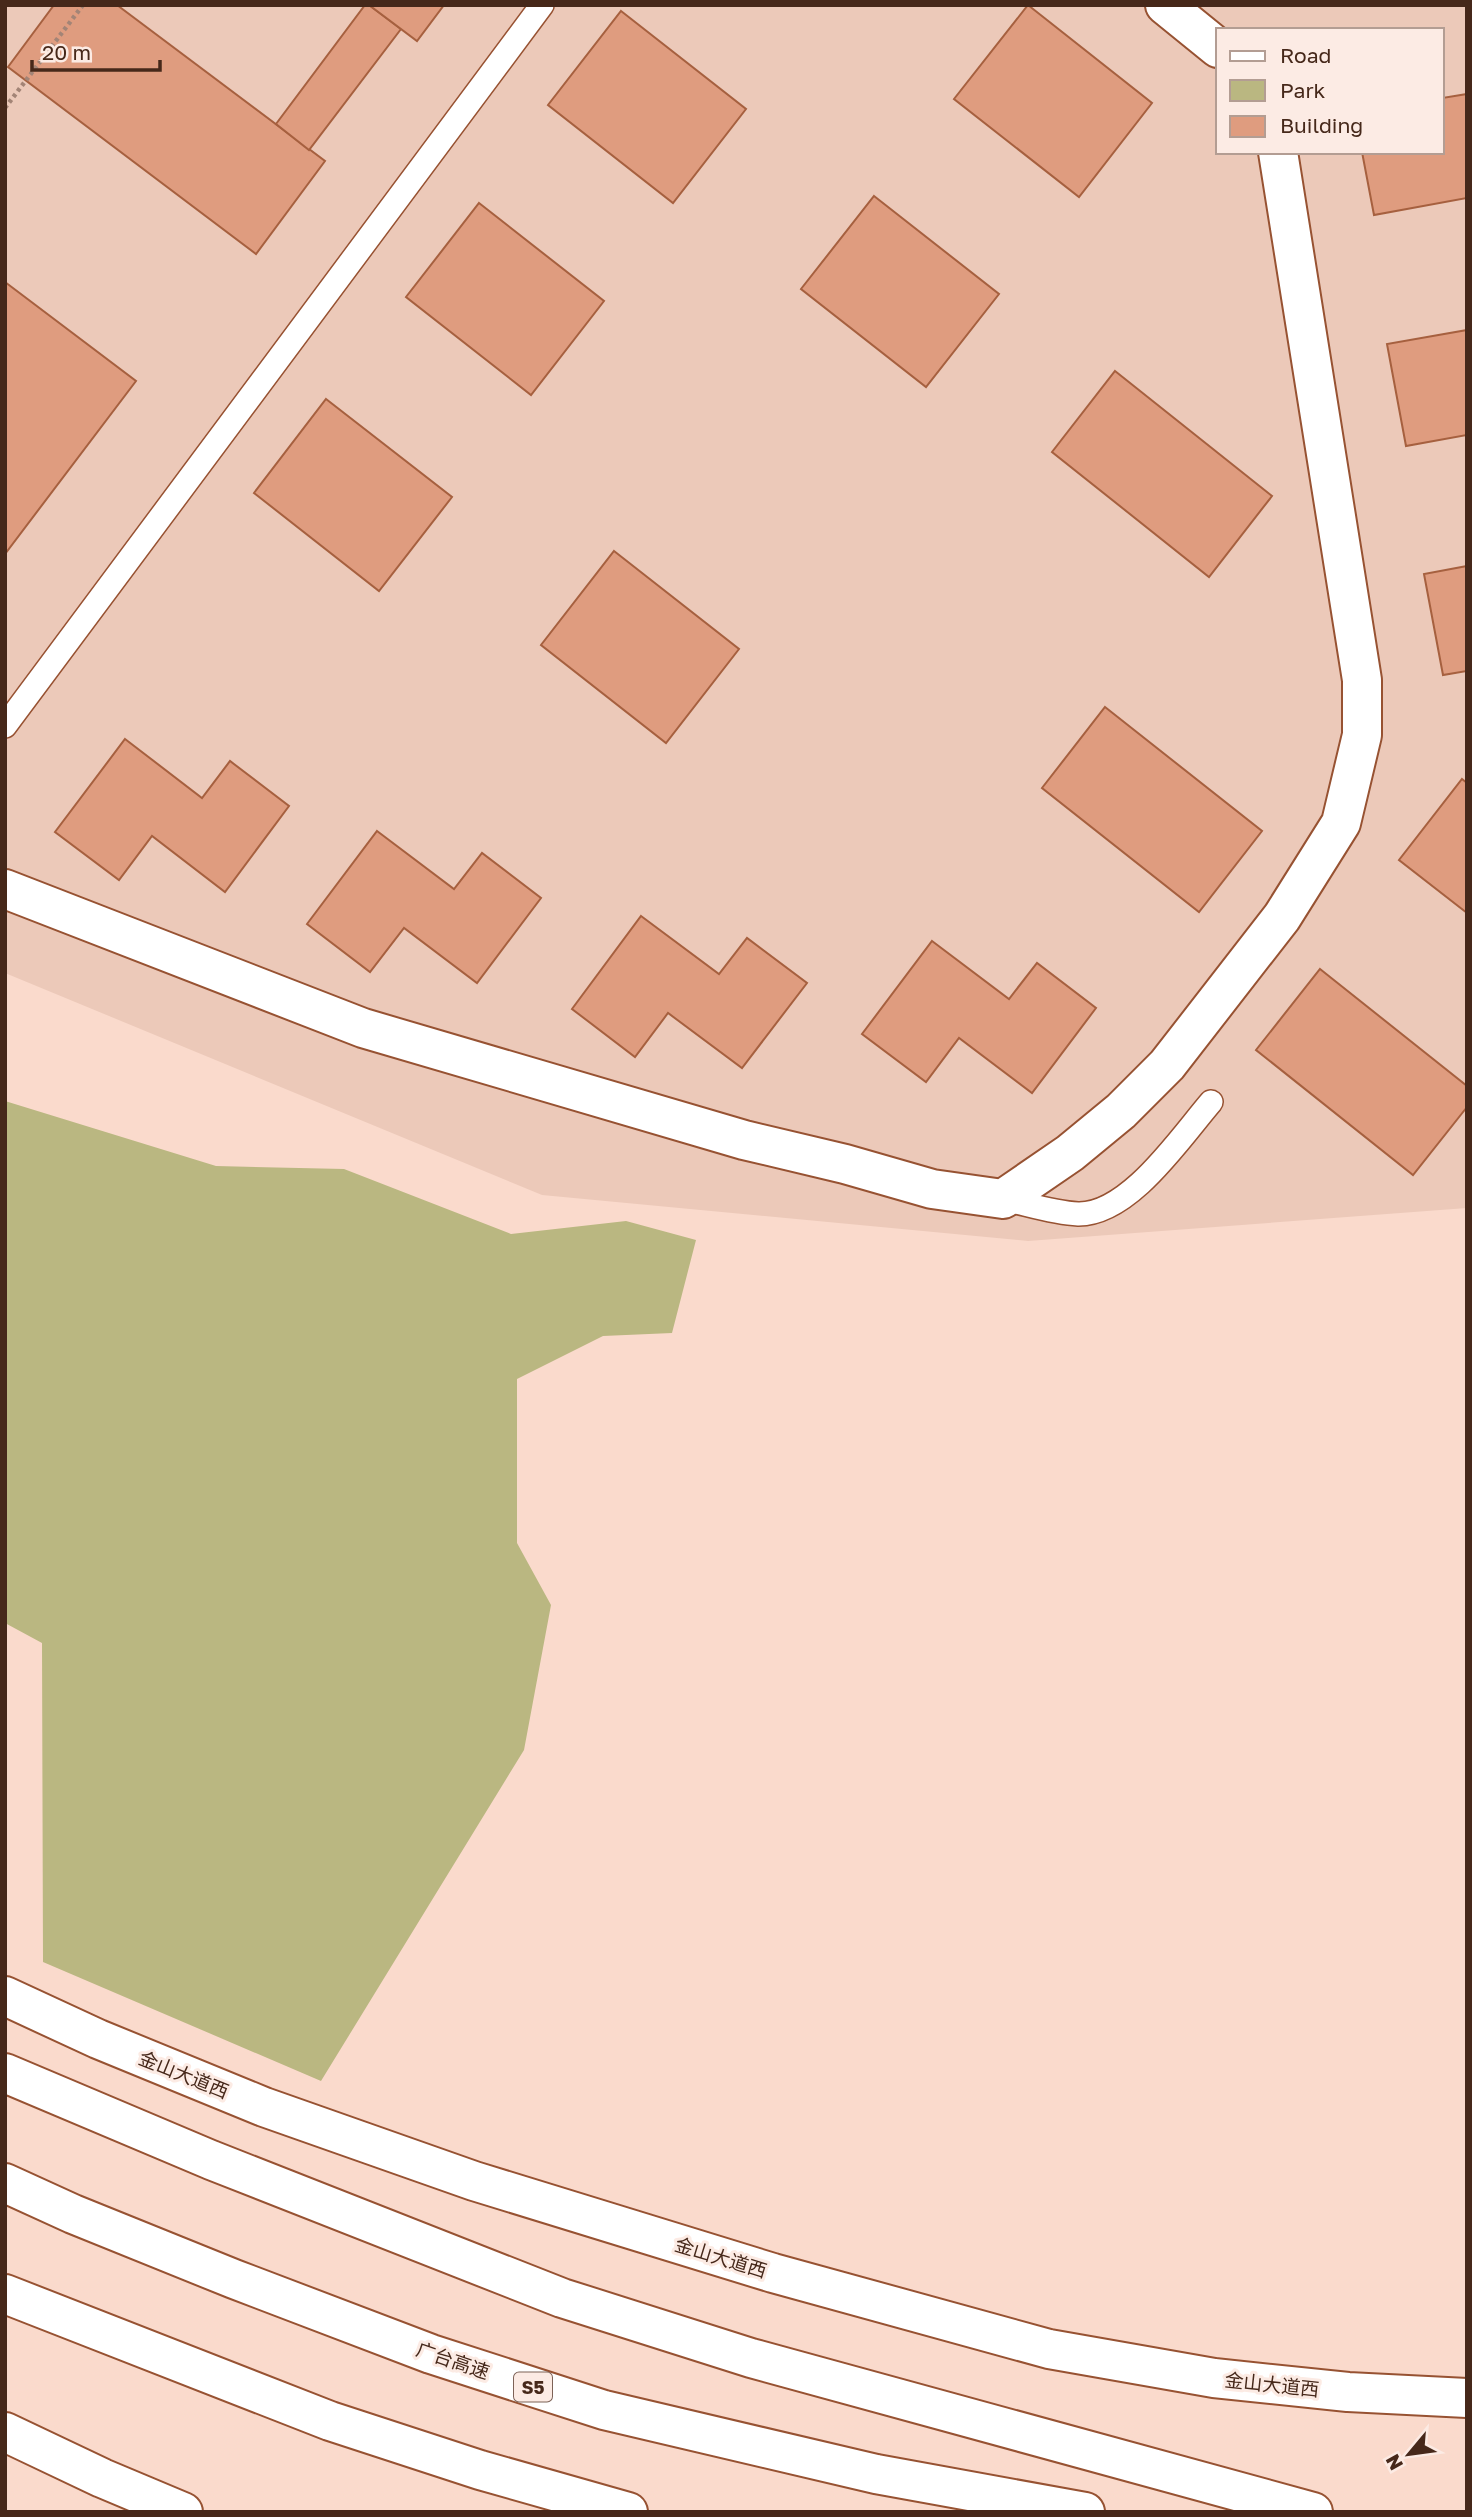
<svg xmlns="http://www.w3.org/2000/svg" width="1472" height="2517" font-family="'Golos Text','Noto Sans SC',sans-serif">
<style>
.built{fill:#ecc9b9;fill-rule:evenodd}
.green{fill:#bab781}
.building{fill:#df9c7f;stroke:#a6603f;stroke-width:2}
.lines{fill:none;stroke-linecap:round;stroke-linejoin:round}
.lane-casing{stroke:#975232;stroke-width:26}
.street-casing{stroke:#975232;stroke-width:42}
.secondary-casing{stroke:#975232;stroke-width:42}
.highway-casing{stroke:#975232;stroke-width:42}
.path{stroke:#a38476;stroke-width:4.5;stroke-dasharray:3.5 3.5;stroke-linecap:butt}
.lane{stroke:#fff;stroke-width:23}
.street{stroke:#fff;stroke-width:38}
.secondary{stroke:#fff;stroke-width:38}
.highway{stroke:#fff;stroke-width:38}
.labels{text-anchor:middle;dominant-baseline:central;stroke-width:6;stroke-linejoin:round;paint-order:stroke}
.shield{fill:#fcebe4;stroke:#7d6257;stroke-width:2}
.shield-label{font-size:18px;font-weight:bold;fill:#46281a}
.street-label{font-size:19px;fill:#46281a;stroke:#fcebe4}
</style>
<rect width="100%" height="100%" fill="#fadacc"/>
<path class="built" d="M5,5H1467V1208L1028,1241L542,1195L5,973ZM1218,30H1442V152H1218Z"/>
<path class="green" d="M5,1101L216,1166L344,1169L511,1234L626,1221L696,1240L672,1333L603,1336L517,1379V1543L551,1605L524,1750L321,2081L43,1962L42,1643L5,1623Z"/>
<g class="building">
<path d="M54,5H117L325,161L256,254L8,67Z"/>
<path d="M365,5H369L401,29L309,150L276,124Z"/>
<path d="M369,5H444L417,41Z"/>
<path d="M1028,5L1152,103L1079,197L954,99Z"/>
<path d="M621,11L746,109L673,203L548,105Z"/>
<path d="M1467,94V198L1374,215L1362,152H1442V98Z"/>
<path d="M874,196L999,294L926,387L801,289Z"/>
<path d="M479,203L604,301L531,395L406,297Z"/>
<path d="M5,282L136,381L5,554Z"/>
<path d="M1467,330V435L1406,446L1387,344Z"/>
<path d="M1115,371L1272,496L1209,577L1052,452Z"/>
<path d="M326,399L452,497L379,591L254,493Z"/>
<path d="M614,551L739,649L666,743L541,645Z"/>
<path d="M1467,566V671L1443,675L1424,574Z"/>
<path d="M1105,707L1262,831L1199,912L1042,788Z"/>
<path d="M125,739L202,798L230,761L289,806L225,892L152,836L119,880L55,832Z"/>
<path d="M1462,779L1467,783V913L1399,860Z"/>
<path d="M377,831L454,889L482,853L541,898L477,983L404,928L370,972L307,924Z"/>
<path d="M641,916L719,974L747,938L807,983L742,1068L668,1013L635,1057L572,1009Z"/>
<path d="M932,941L1009,999L1037,963L1096,1008L1032,1093L959,1038L926,1082L862,1034Z"/>
<path d="M1320,969L1467,1086V1107L1413,1175L1256,1050Z"/>
</g>
<g class="lines">
<g class="lane-casing">
<g id="lane">
<path d="M5,726L542,5"/>
<path d="M1003,1199C1027,1204 1053,1213 1078,1214C1129,1215 1180,1138 1211,1102"/>
</g>
</g>
<g class="street-casing">
<g id="street">
<path d="M1165,5L1218,48"/>
<path d="M5,889L363,1028L744,1140L845,1164L932,1189L1003,1199L1070,1153L1121,1111L1167,1065L1282,917L1341,823L1362,735V680L1278,152"/>
</g>
</g>
<g class="secondary-casing">
<path id="secondary" d="M5,1996L98,2039L264,2107L474,2181L773,2273L1049,2349L1214,2378L1348,2392L1467,2398"/>
</g>
<g class="highway-casing">
<g id="highway">
<path d="M5,2073L211,2160L562,2298L751,2358L1313,2512"/>
<path d="M5,2183L73,2214L234,2279L431,2354L604,2410L876,2474L1085,2512"/>
<path d="M5,2294L330,2421L480,2470L628,2512"/>
<path d="M5,2432L102,2478L183,2512"/>
</g>
</g>
<path class="path" d="M5,108L83,5"/>
<use href="#lane" class="lane"/>
<use href="#street" class="street"/>
<use href="#secondary" class="secondary"/>
<use href="#highway" class="highway"/>
</g>
<g class="labels">
<rect class="shield" x="514" y="2372.5" width="38" height="29" rx="5"/>
<g class="shield-label">
<text x="533" y="2387">S5</text>
</g>
<g class="street-label">
<text transform="translate(184 2074) rotate(22)">金山大道西</text>
<text transform="translate(721 2257) rotate(17)">金山大道西</text>
<text transform="translate(453 2360) rotate(19)">广台高速</text>
<text transform="translate(1272 2384) rotate(6)">金山大道西</text>
</g>
</g>
<rect width="1472" height="2517" fill="none" stroke="#46281a" stroke-width="14"/>
<rect x="1216" y="28" width="228" height="126" fill="#fcebe4" stroke="#b39d93" stroke-width="2"/>
<rect x="1230" y="51" width="35" height="10" fill="#ffffff" stroke="#b39d93" stroke-width="2"/>
<text x="1280" y="63" font-size="21" fill="#46281a">Road</text>
<rect x="1230" y="80" width="35" height="21" fill="#bab781" stroke="#b39d93" stroke-width="2"/>
<text x="1280" y="98" font-size="21" fill="#46281a">Park</text>
<rect x="1230" y="116" width="35" height="21" fill="#df9c7f" stroke="#b39d93" stroke-width="2"/>
<text x="1280" y="133" font-size="21" fill="#46281a">Building</text>
<g transform="translate(1409 2454) rotate(241)" stroke="#fcebe4" stroke-width="5" paint-order="stroke">
<path d="M0-5L12 26L0 18L-12 26Z" fill="#46281a"/>
<text y="-10" font-size="19" font-weight="bold" text-anchor="middle" fill="#46281a">N</text>
</g>
<path d="M32 60v10h128v-10" fill="none" stroke="#46281a" stroke-width="3.5"/>
<text x="42" y="60" font-size="21" fill="#46281a" stroke="#fcebe4" stroke-width="5" paint-order="stroke">20 m</text>
</svg>
